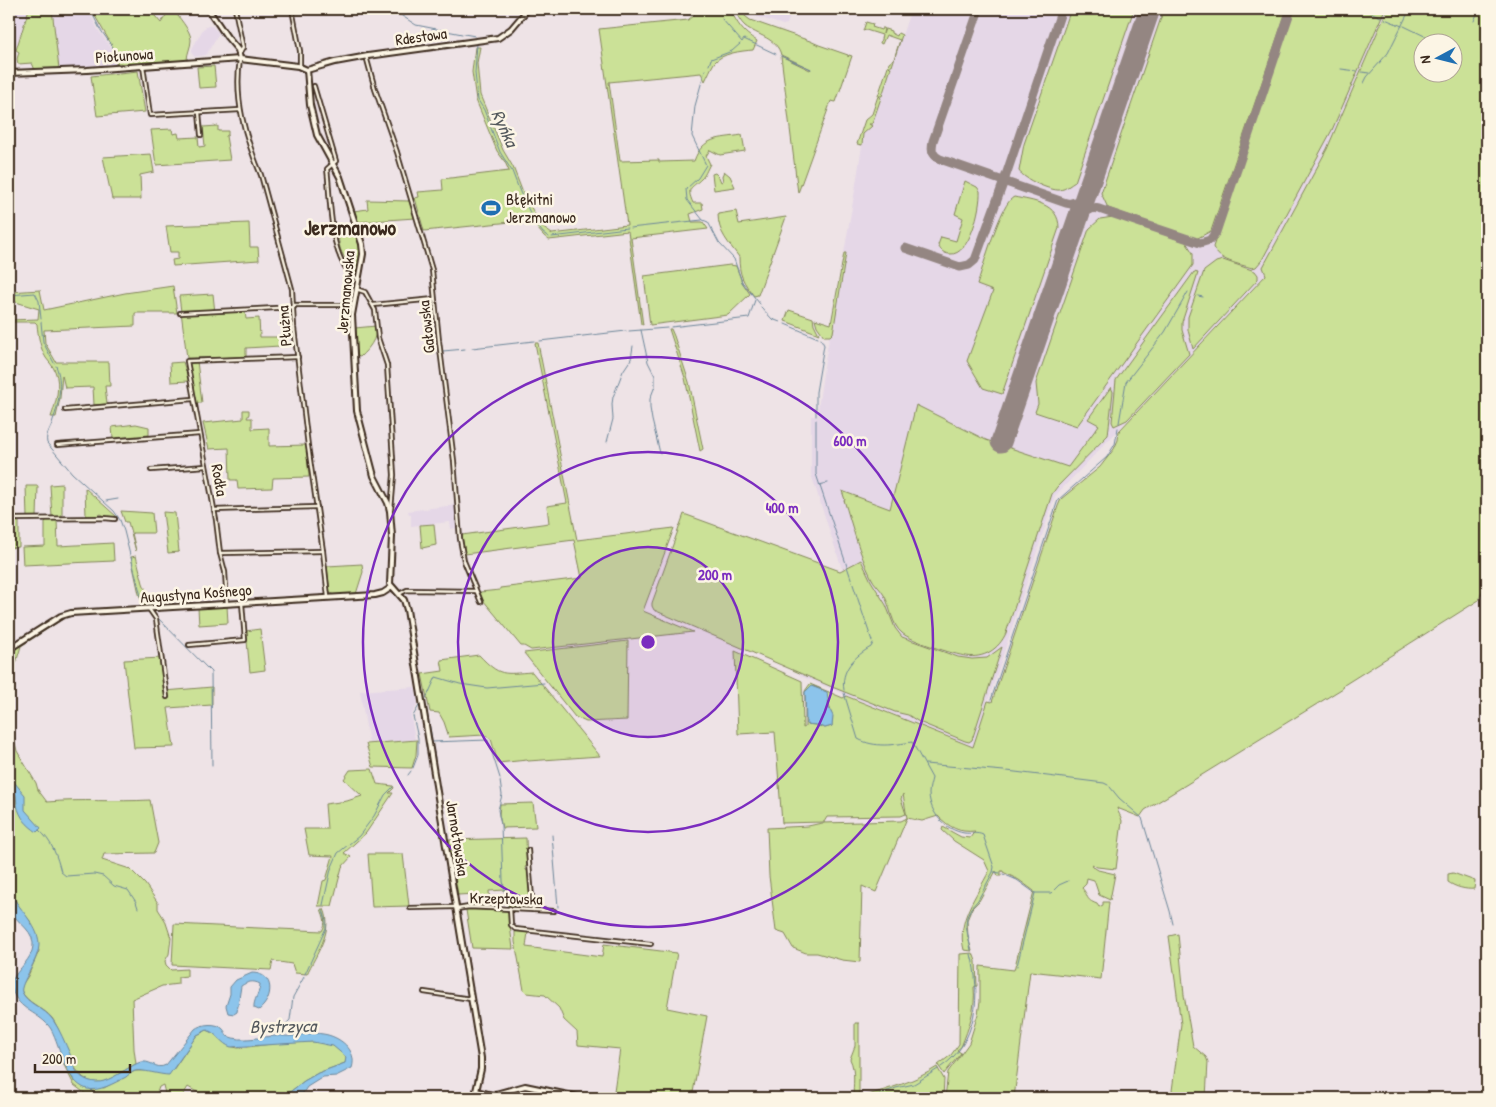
<svg xmlns="http://www.w3.org/2000/svg" width="1496" height="1107" font-family="'Patrick Hand',sans-serif">
<style>
.built{fill:#e5d7e7}
.green{fill:#cbe197;stroke:#83865a;fill-rule:evenodd}
.water{fill:#8cc4eb;stroke:#6c8699}
.lines{fill:none;stroke-linecap:round;stroke-linejoin:round}
.stream{stroke:#6c8699;stroke-width:1}
.taxiway{stroke:#948682;stroke-width:9}
.runway{stroke:#948682;stroke-width:21}
.street-casing{stroke:#3b2a1e;stroke-width:6}
.secondary-casing{stroke:#3b2a1e;stroke-width:8}
.street{stroke:#fcf5e5;stroke-width:2.5}
.secondary{stroke:#fcf5e5;stroke-width:4}
.ring{fill:none;stroke:#7b2cbf;stroke-width:2.5}
.labels{text-anchor:middle;dominant-baseline:central;stroke-width:5;stroke-linejoin:round;paint-order:stroke}
.street-label{font-size:16px;fill:#3b2a1e;stroke:#fcf5e5}
.poi-label{font-size:16px;fill:#3b2a1e;stroke:#fcf5e5;text-anchor:start}
.water-label{font-size:18px;font-style:italic;fill:#53585c;stroke:#fcf5e5}
.district-label{font-size:21px;font-weight:bold;fill:#3b2a1e;stroke:#fcf5e5}
.centre{fill:#7b2cbf;stroke:#fcf5e5;stroke-width:2.5}
.ring-label{font-size:15px;text-anchor:middle;font-weight:bold;fill:#7b2cbf;stroke:#fcf5e5;stroke-width:5;stroke-linejoin:round;paint-order:stroke}
</style>
<rect width="100%" height="100%" fill="#eee3e6"/>
<filter id="ink" filterUnits="userSpaceOnUse"><feTurbulence type="fractalNoise" baseFrequency=".02" numOctaves="2"/><feDisplacementMap in="SourceGraphic" scale="10" xChannelSelector="R" yChannelSelector="G"/><feConvolveMatrix kernelMatrix="1 2 1 2 8 2 1 2 1" color-interpolation-filters="sRGB"/></filter>
<g filter="url(#ink)">
<g class="built">
<path d="M12,9H29L11,64H9V18Z"/>
<path d="M52,9H88L98,30L116,54V64L59,68Z"/>
<path d="M747,9H792L787,24L783,25L749,14Z"/>
<path d="M911,9H1392L1387,11L1327,149L1267,275L1055,496L973,747L800,676L845,578L811,474V416H817L824,367L855,190L862,146L857,144L865,120L872,114L889,63L894,59Z"/>
<path d="M208,26H212L219,33L206,55L195,57L192,54V49L203,29Z"/>
<path d="M455,505L456,528L451,529L450,522L411,526V515L409,514L408,511Z"/>
<path d="M415,687L418,703L411,716L415,740L369,744L360,691Z"/>
</g>
<g class="green">
<path d="M29,9H52L59,69L35,70L32,63L18,64L17,59L19,52L16,50Z"/>
<path d="M91,9H149L161,23L170,9H173C178,17 191,30 191,40C191,47 187,53 187,60L124,65L120,63L116,64L117,58H119Z"/>
<path d="M697,9H743L745,16L750,20L810,41L819,45L848,55V57L849,55L852,56L836,102L831,101L798,193L781,56L810,70L811,69L781,55C777,38 758,36 745,26C740,22 738,15 734,10H730C739,25 741,31 757,41L753,50C741,51 722,53 714,63C711,68 708,75 705,81L701,73L609,82L620,161L659,160V162L694,161C703,136 719,139 742,135L745,151L720,155L710,150L706,156L710,164C707,169 705,176 701,179C691,189 686,187 693,203H702L703,209L690,214L692,222H703L708,229L631,238L643,325L641,324L628,231L549,240L544,236L530,220L424,231L415,198L419,197L418,192L443,190L442,179L509,171L505,162L497,151L476,100L472,72L475,47H480L477,63L480,95L503,150L513,167L523,193L542,227L552,234L627,225L599,29L688,20L695,14Z"/>
<path d="M1071,9H1134L1075,182C1070,185 1066,189 1060,190C1050,191 1024,179 1019,171L1024,144Z"/>
<path d="M1164,9H1287L1211,231L1196,239L1108,208L1101,193Z"/>
<path d="M1294,9H1385L1332,130L1262,260L1256,267L1252,268C1239,264 1218,261 1213,247Z"/>
<path d="M1392,9H1487V578L1479,600L1344,685L1343,688L1145,810L1140,817L1117,808C1118,813 1121,816 1122,821L1116,869L1097,867L1092,864V866L1098,870L1115,874L1110,900L1099,895L1094,880L1087,878L1086,884L1082,888C1090,897 1084,899 1097,904L1099,907L1103,905V902H1109L1101,979L1030,971L1014,1098H945L948,1072L969,1043L978,1014L980,1002V966L1014,970L1034,891L1019,880L1003,872V871H1001V876H998L996,871L979,901L972,908L967,920L968,937L972,951L964,950C956,920 977,896 989,871L984,860L954,841L942,830L943,827L961,837L970,838L975,831C959,833 949,827 938,816L922,821L907,818L903,794L901,799L906,814L901,816L827,817L824,822L782,823L775,732L738,734L735,651L802,681L803,728L805,727V691L810,684L843,698L846,696L973,747L988,701L992,702L1058,506L1061,499L1100,467L1114,449L1118,440L1119,431L1266,275L1263,267L1327,149L1387,10ZM1424,42H1454V72H1424ZM813,686L823,690L831,711L832,726L825,728L816,725L806,724L805,692Z"/>
<path d="M866,22L873,24L872,27L881,30L882,28H884L883,34L885,29L891,31V33L897,36L898,33L902,35L892,66H889L891,68L882,96H879L881,98L872,124H869L872,126L863,134L862,145L857,144L865,120L872,114L889,63L894,59L900,40L886,35L882,44L880,43L882,35L866,30L863,31Z"/>
<path d="M214,66L216,87L199,88L197,67Z"/>
<path d="M138,71L145,112L97,116L91,76Z"/>
<path d="M218,126V131H228V135L226,136L230,160L156,165L151,130L172,129L173,134L178,133L179,138L198,137L199,147L205,146L203,127Z"/>
<path d="M151,154L154,172L140,175L141,199H112L103,157Z"/>
<path d="M724,171L730,176L735,187L714,190L712,174L715,173L719,177L721,182L723,181L722,176Z"/>
<path d="M965,181L977,187L980,191C981,207 970,256 950,254C944,254 940,250 938,245L941,237L956,241L963,218L955,214Z"/>
<path d="M1014,197C1033,201 1059,203 1059,228L1002,394L983,388L967,361L993,291L977,285C982,270 1001,202 1014,197Z"/>
<path d="M367,200L410,201L415,218L357,222L353,211L368,209Z"/>
<path d="M736,211L739,224L786,217L758,295L754,296C743,282 739,275 739,257C729,243 718,233 718,214Z"/>
<path d="M1113,217L1186,242L1193,253V265L1077,426L1035,412L1038,404L1036,383L1089,229L1100,219Z"/>
<path d="M249,223L250,247H258L259,260L173,266L172,260L178,259V252H170L166,226Z"/>
<path d="M352,230C366,240 359,261 356,274L344,259L345,258C340,251 338,243 339,234L342,232Z"/>
<path d="M844,253H846L833,333L830,336H824L817,326L815,319L831,324Z"/>
<path d="M1223,260L1255,271L1258,275V279L1193,349L1188,330V317L1204,271L1216,262Z"/>
<path d="M730,265L736,266L742,282L750,294L728,315L650,325L644,276Z"/>
<path d="M1194,272L1198,273L1182,322V330L1189,354L1127,420L1114,426L1112,422L1116,380Z"/>
<path d="M173,286L177,313H135V326L44,330L45,343L56,362H109L110,386H105L107,404L94,405L93,387L65,388L62,375L60,398L56,417H51C56,403 61,385 55,371C53,366 49,362 46,358C40,348 38,335 37,324L35,322H9V320L38,319L39,309L9,300V292L40,290L44,310L125,293Z"/>
<path d="M213,294L215,313L245,312L246,319L259,318L260,337H279L280,346L246,348V357L187,358L179,296Z"/>
<path d="M789,310L813,318L814,324L819,334L785,321Z"/>
<path d="M376,326C377,340 369,348 360,357L357,356L355,328Z"/>
<path d="M669,329H671L674,336L689,382L703,449L700,451L685,378Z"/>
<path d="M535,343H538L577,540L674,528L643,611L693,632L531,650L524,646H521L483,600L480,592L500,590V588L582,578L574,540L465,554L462,535L549,523L547,506L567,503Z"/>
<path d="M197,361L202,403H196L188,362Z"/>
<path d="M183,362L189,381L171,382L170,363Z"/>
<path d="M1111,387L1113,392L1108,435L1057,487L1052,494L1006,633C999,649 984,659 966,656C955,655 909,640 902,633C891,624 891,607 884,595C880,588 874,584 871,577C859,553 852,525 844,500H845L842,491L890,509L916,405L986,440L1068,467L1099,425L1088,419Z"/>
<path d="M243,410H249V414L247,418H252V429L269,428V446L306,445L309,477L273,478L272,488L238,489L237,480H230L229,448L209,449L203,423L243,419Z"/>
<path d="M136,424L149,427V435L113,438L112,427Z"/>
<path d="M62,484V516L52,517L50,485Z"/>
<path d="M26,486H38L37,517L27,518Z"/>
<path d="M85,488L117,517L105,516L101,514L97,516H86Z"/>
<path d="M121,511L152,513L154,533H132L136,551L128,522H125Z"/>
<path d="M163,512L175,513L179,552L168,553Z"/>
<path d="M684,514L840,571L861,560L871,581L886,605L895,628L902,637L958,657L972,659L987,658L1002,647L972,740L969,742L965,741L919,722L908,715L895,712L832,687L654,610L652,606V603Z"/>
<path d="M47,520H57L58,546L113,543L114,561L23,565L22,547L45,546V522Z"/>
<path d="M13,521L19,522V547L9,548L10,566H9V522Z"/>
<path d="M434,524L436,545L422,548L420,525Z"/>
<path d="M136,556L143,583L152,606L144,607L139,594L131,557Z"/>
<path d="M362,564L363,572L356,594L333,595L332,593H330L327,566Z"/>
<path d="M227,606L228,623L199,625L198,608Z"/>
<path d="M66,617L21,646L16,663L9,668V652L50,625Z"/>
<path d="M260,629L265,670L250,672L246,631Z"/>
<path d="M628,641L627,720L586,722L575,717L524,653Z"/>
<path d="M479,655C500,677 503,674 532,672L600,756L528,761L527,760L498,763L491,739L484,735L449,737L444,722L439,713L430,712L422,674L443,671L441,660Z"/>
<path d="M161,658L165,691L212,687V705L168,708L174,747L134,748L124,660Z"/>
<path d="M9,720L17,751L36,783L38,790L47,802C81,799 116,802 150,800L158,843L154,853L104,854L102,860L130,869L145,884L158,903V909L165,920L171,938L169,954L165,961L166,965L171,970L187,969V976L178,977V984L162,986L132,999L134,1049L136,1064C125,1069 114,1079 102,1082C71,1088 66,1037 52,1018C43,1007 26,1003 21,990L22,985L28,976L39,951L31,922L22,912L9,890Z"/>
<path d="M417,740L416,755L412,768L373,767L366,744Z"/>
<path d="M372,769L377,784L393,786L394,788L389,793H393L366,833L344,853L351,857L342,867L332,906H318L323,881L326,880L333,856L309,855L304,829H327L325,804L347,801L362,796L344,779L350,770Z"/>
<path d="M533,803L536,827L502,828L499,815L500,804Z"/>
<path d="M907,818L876,892L862,886L860,962L842,960L817,953H806L793,948L785,934L776,931L769,876L767,828L808,826L822,823L901,821Z"/>
<path d="M526,838L527,866L525,867L526,870L528,871L531,905L530,907H508L505,890L489,891L490,906H476L475,894L458,895L449,840Z"/>
<path d="M368,854H403L409,906L372,907Z"/>
<path d="M1453,873L1475,881L1474,889C1466,890 1455,887 1448,882V874Z"/>
<path d="M321,909H324C334,931 316,954 307,974L295,973L292,964L273,961L271,970L172,965L174,924L322,931C327,923 324,917 321,909Z"/>
<path d="M466,910H508L513,949L472,948Z"/>
<path d="M515,930L528,932L526,947L602,957L604,944L677,953L667,1008L707,1016L692,1098H613L620,1049L578,1045L577,1032L564,1020L559,1008L545,995L527,993L524,990L515,942Z"/>
<path d="M1178,934L1184,995L1193,1046L1206,1057L1208,1062L1206,1098H1171L1181,1024L1169,936Z"/>
<path d="M973,953L976,961L977,986L974,987C976,1009 969,1027 961,1047L957,1050L961,1053L944,1074L938,1065L951,1055L959,1044L960,954Z"/>
<path d="M855,1023H859V1096L857,1098H853C853,1086 856,1071 850,1059L855,1046Z"/>
<path d="M207,1030C221,1035 222,1046 238,1048C262,1046 313,1036 334,1046C339,1048 345,1055 347,1060L345,1063L318,1073L304,1081L282,1098H207L188,1087L181,1098H166L163,1085L159,1087L155,1098H91L74,1085L64,1065V1063L74,1081L104,1088L135,1071L173,1070L197,1035Z"/>
<path d="M937,1067L944,1079L943,1098H864L865,1096C890,1088 914,1082 937,1067Z"/>
</g>
<g class="water">
<path d="M811,686L827,692L829,708L833,716L832,726L825,728L816,725L806,724L805,692Z"/>
<path d="M9,776L25,795V810L41,828L37,832C27,825 20,818 17,805C16,799 17,797 15,792L9,794Z"/>
<path d="M9,890C17,907 38,925 39,943C40,959 19,984 22,992C27,1004 45,1008 53,1020C60,1030 65,1043 70,1054C72,1060 73,1067 77,1072C82,1080 95,1084 104,1081C116,1077 127,1068 138,1063C151,1058 155,1071 166,1065L195,1029C201,1024 217,1022 223,1029C225,1031 226,1034 227,1036C243,1043 261,1036 277,1036C282,1035 287,1037 292,1036C303,1035 313,1032 323,1034C339,1036 358,1050 352,1068L336,1076L323,1077L307,1087L301,1096L294,1098H282L304,1081L318,1073L345,1063L346,1057L333,1046L313,1042L231,1047C221,1044 217,1033 207,1030L197,1035L169,1075C160,1075 142,1069 135,1071C132,1072 128,1075 126,1077C114,1083 100,1092 87,1089C65,1082 61,1047 51,1029C40,1012 18,1011 12,989C8,973 34,963 33,943C32,927 11,920 9,906C8,901 9,895 9,890Z"/>
<path d="M252,973C275,973 274,998 259,1010L254,1008C253,1000 260,993 260,984C253,980 247,982 241,986L237,1012L234,1014L228,1013L226,1006L230,994V987L236,980Z"/>
</g>
<g class="lines">
<g class="stream">
<path d="M90,9L100,29L119,56L118,58"/>
<path d="M395,9L396,12L416,25L462,34"/>
<path d="M1473,9L1477,14L1474,21"/>
<path d="M1366,10L1381,17"/>
<path d="M722,19L742,42L744,39L746,40L776,54"/>
<path d="M1385,19L1402,26"/>
<path d="M1404,26L1437,42"/>
<path d="M464,34L475,36L477,38"/>
<path d="M477,43L475,73L478,100L484,110L500,152L512,171L520,192L533,219"/>
<path d="M781,56L811,69"/>
<path d="M709,65L711,59L732,51L740,44"/>
<path d="M1341,69L1357,71"/>
<path d="M705,70L695,106L692,136L706,165L698,178L686,189L687,200L703,220L708,222L719,243L734,259L742,282L760,304"/>
<path d="M1362,72L1369,73"/>
<path d="M1364,83L1367,77L1388,53L1407,15"/>
<path d="M535,222L543,233L549,237"/>
<path d="M630,228L702,220"/>
<path d="M552,237L627,228"/>
<path d="M9,295L35,293L39,301L41,319"/>
<path d="M1198,296L1203,297"/>
<path d="M761,307L772,319L780,322"/>
<path d="M41,322L43,342L54,363"/>
<path d="M785,324L818,338"/>
<path d="M671,327L749,318L755,300"/>
<path d="M641,330L648,362L655,376V386L650,399V408L652,420L660,453"/>
<path d="M629,331L667,328"/>
<path d="M540,341L626,331"/>
<path d="M472,348L534,341"/>
<path d="M443,351L465,349"/>
<path d="M56,366C63,382 59,404 53,420C51,429 45,434 47,443L72,473L114,511L120,520L124,531L130,555"/>
<path d="M816,416V392L824,345L821,339"/>
<path d="M816,420V474L872,641"/>
<path d="M1119,423L1126,382L1165,332L1188,292"/>
<path d="M607,442L613,419L612,404L613,397L623,371L631,359L633,346"/>
<path d="M819,485L828,483"/>
<path d="M106,501L118,499"/>
<path d="M131,557L141,596L148,606"/>
<path d="M153,613L211,672L212,766"/>
<path d="M844,690C840,670 855,656 871,647L873,643"/>
<path d="M844,693L858,739C875,748 893,745 912,742L932,778C931,783 929,788 929,794C930,813 945,830 964,833C970,834 977,832 983,835L994,867L993,872L978,900L971,908L967,917L966,926L971,950"/>
<path d="M991,700L1058,500L1107,457L1115,444L1118,428"/>
<path d="M432,739L425,701L436,677L460,684L487,688L544,683"/>
<path d="M432,742L488,740L500,778"/>
<path d="M433,748L435,758"/>
<path d="M925,764L1004,771"/>
<path d="M413,768L418,755V738L413,716L420,704"/>
<path d="M1007,771L1104,783L1108,785"/>
<path d="M408,775L411,771"/>
<path d="M500,781L502,795L498,810L501,825L503,881L507,906"/>
<path d="M1110,787L1119,798L1142,818L1170,911L1173,924"/>
<path d="M39,830C52,841 57,856 61,872L66,876L94,874L103,876L114,886L128,890L136,902L138,908"/>
<path d="M552,835L558,907"/>
<path d="M994,872L1000,873"/>
<path d="M1003,874L1017,880L1035,893H1051L1059,885L1068,881"/>
<path d="M323,905L331,869L338,853L359,836L374,816L385,795L393,787"/>
<path d="M1017,966L1035,893"/>
<path d="M305,974L326,928V920L323,910"/>
<path d="M280,1035L283,1027L290,1020L293,997L304,977"/>
<path d="M941,1067C978,1043 981,993 971,954"/>
<path d="M90,1089L95,1094L114,1098"/>
<path d="M869,1098L896,1088L914,1084L938,1069"/>
</g>
<g class="taxiway">
<path d="M979,9L933,141C931,150 932,155 940,159L1066,203L1099,209L1200,243L1210,240L1216,232L1291,9"/>
<path d="M1071,203C1082,202 1084,195 1089,185"/>
<path d="M1076,223L1083,213L1094,208"/>
<path d="M905,248L960,267L969,265L975,260L1004,181L1062,9"/>
</g>
<path class="runway" d="M1001,442L1150,9"/>
<g class="street-casing">
<g id="street">
<path d="M235,9L243,48L240,53"/>
<path d="M292,9L300,51V67"/>
<path d="M366,56L375,89L397,152L432,270L439,341L454,461L460,539L464,561L481,602"/>
<path d="M240,59C234,100 245,137 261,175L292,289L294,328L308,446L323,551L328,597"/>
<path d="M143,66L150,115L240,110"/>
<path d="M314,86L336,161L327,169C331,197 328,264 358,279"/>
<path d="M199,112L201,135"/>
<path d="M356,289L365,292L375,310L378,338L387,365L394,475L391,510"/>
<path d="M294,305H353"/>
<path d="M373,305L434,299"/>
<path d="M180,313L294,307"/>
<path d="M65,410L193,399"/>
<path d="M57,445L200,434"/>
<path d="M151,470L206,466"/>
<path d="M214,510L317,507"/>
<path d="M9,519L104,518L115,519"/>
<path d="M220,553L323,551"/>
<path d="M399,594L407,590L476,591"/>
<path d="M227,604L225,572L220,553L216,520L187,361L298,357"/>
<path d="M149,609L156,619L167,697"/>
<path d="M189,645L245,640L242,603"/>
<path d="M528,850L533,910"/>
<path d="M410,908L456,907"/>
<path d="M510,908L511,925L515,929L651,944"/>
<path d="M457,909L469,907L554,911"/>
<path d="M424,992L471,999"/>
<path d="M474,1098L476,1091"/>
</g>
</g>
<g class="secondary-casing">
<g id="secondary">
<path d="M208,9L227,37L238,50L240,59"/>
<path d="M307,70L310,105L317,135L340,177L362,244L363,254L352,315L357,411L374,476L388,503L390,511L392,536L390,584L404,600L407,610L481,1058V1069L476,1091L492,1095L525,1086L583,1098"/>
<path d="M307,70L335,62L368,56L498,38L511,29L528,9"/>
<path d="M9,73L87,70L240,59L298,66L307,70"/>
<path d="M9,649L61,616L71,613L375,595L383,593L392,587"/>
<path d="M9,1074V1095"/>
</g>
</g>
<use href="#street" class="street"/>
<use href="#secondary" class="secondary"/>
</g>
</g>
<circle cx="648" cy="642" r="95" fill="#7b2cbf" fill-opacity=".12"/>
<g class="ring">
<circle cx="648" cy="642" r="95"/>
<circle cx="648" cy="642" r="190"/>
<circle cx="648" cy="642" r="285"/>
</g>
<defs>
<g id="stadium-bare" transform="scale(1.5)"><path d="M0-5a6.5 5 0 1 0 0 10a6.5 5 0 1 0 0-10ZM-3.5-1.8h7v3.6h-7Z" fill="#1f6fb2" stroke="#fcf5e5" stroke-width="2.5" paint-order="stroke"/></g>
</defs>
<g fill-rule="evenodd">
<use href="#stadium-bare" x="491" y="208"/>
</g>
<g class="labels">
<g class="street-label">
<text transform="translate(421 36) rotate(-8)">Rdestowa</text>
<text transform="translate(124 55) rotate(-4)">Piołunowa</text>
<text transform="translate(345 292) rotate(-85)">Jerzmanowska</text>
<text transform="translate(284 326) rotate(-95)">Płużna</text>
<text transform="translate(426 327) rotate(-96)">Gałowska</text>
<text transform="translate(220 480) rotate(80)">Rodła</text>
<text transform="translate(196 593) rotate(-4)">Augustyna Kośnego</text>
<text transform="translate(458 838) rotate(81)">Jarnołtowska</text>
<text transform="translate(506 898) rotate(1)">Krzeptowska</text>
</g>
<g class="poi-label">
<text x="506" y="199">Błękitni<tspan x="506" dy="18">Jerzmanowo</tspan></text>
</g>
<g class="water-label">
<text transform="translate(505 128) rotate(65)">Ryńka</text>
<text transform="translate(283 1026) rotate(-1)">Bystrzyca</text>
</g>
<g class="district-label">
<text x="350" y="227">Jerzmanowo</text>
</g>
</g>
<circle cx="648" cy="642" r="8" class="centre"/>
<g class="ring-label">
<text x="850" y="446">600 m</text>
<text x="782" y="513">400 m</text>
<text x="715" y="580">200 m</text>
</g>
<rect width="1496" height="1107" fill="none" stroke="#fcf5e5" stroke-width="30"/>
<rect x="15" y="15" width="1466" height="1077" fill="none" stroke="#3b2a1e" stroke-width="2" filter="url(#ink)"/>
<g transform="translate(1438 58) rotate(263)"><circle r="24" fill="#fcf5e5" stroke="#afa495"/>
<path d="M0-4L9 19L0 12L-9 19Z" fill="#1f6fb2"/>
<text y="-8" font-size="14" font-weight="bold" text-anchor="middle" fill="#3b2a1e">N</text>
</g>
<path d="M35 1064v8h95v-8" fill="none" stroke="#3b2a1e" stroke-width="2.5"/>
<text x="42" y="1064" font-size="15" fill="#3b2a1e" stroke="#fcf5e5" stroke-width="4" paint-order="stroke">200 m</text>
</svg>
